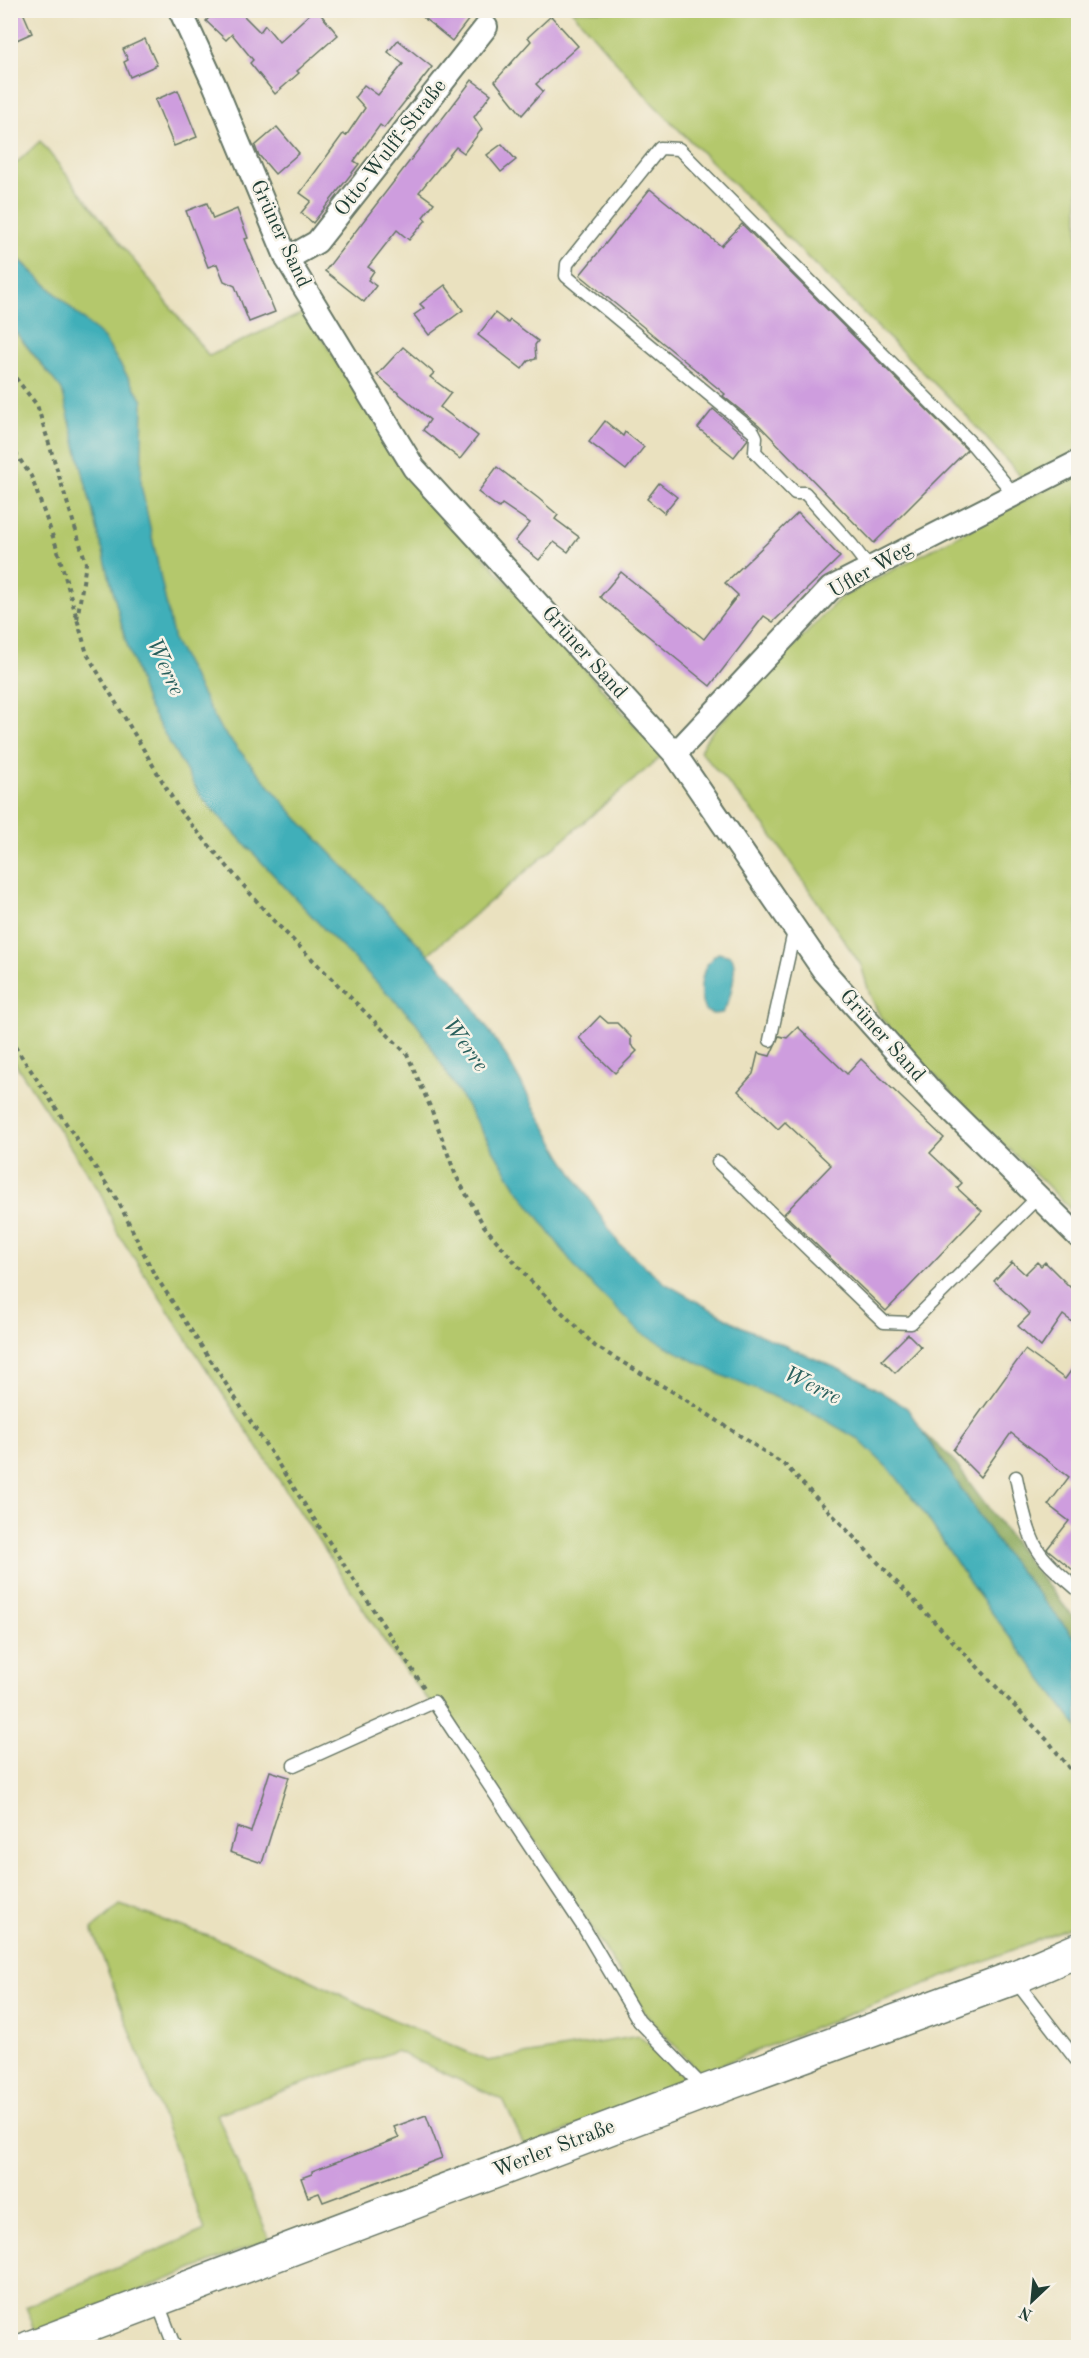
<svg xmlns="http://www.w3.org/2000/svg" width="1089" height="2358" font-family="'Old Standard TT',serif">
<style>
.green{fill:#b4c86c;stroke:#6a8250;stroke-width:1.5}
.forest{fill:#8fac60;stroke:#57744a;stroke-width:1.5}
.water{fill:#3fafb9;stroke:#2f7676;stroke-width:1.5}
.building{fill:#ce9dde}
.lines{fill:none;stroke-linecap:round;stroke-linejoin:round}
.service-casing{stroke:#667665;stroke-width:15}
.minor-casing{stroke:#667665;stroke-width:26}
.secondary-casing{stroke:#667665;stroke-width:36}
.path{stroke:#667665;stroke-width:4;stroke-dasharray:4.5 4.5;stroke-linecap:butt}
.service{stroke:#fff;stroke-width:12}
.minor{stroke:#fff;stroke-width:22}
.secondary{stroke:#fff;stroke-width:33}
.labels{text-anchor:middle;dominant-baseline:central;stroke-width:5;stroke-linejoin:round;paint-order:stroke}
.street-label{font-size:21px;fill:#1f3d34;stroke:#f7f3e8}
.water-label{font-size:22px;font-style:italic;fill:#295f5c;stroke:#f7f3e8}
</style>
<rect width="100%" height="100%" fill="#f7f3e8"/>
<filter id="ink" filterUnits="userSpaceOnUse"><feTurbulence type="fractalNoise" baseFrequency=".0167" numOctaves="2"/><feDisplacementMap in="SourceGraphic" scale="12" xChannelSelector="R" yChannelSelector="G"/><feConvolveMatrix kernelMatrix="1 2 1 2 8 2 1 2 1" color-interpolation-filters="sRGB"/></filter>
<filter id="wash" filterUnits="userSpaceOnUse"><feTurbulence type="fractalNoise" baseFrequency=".008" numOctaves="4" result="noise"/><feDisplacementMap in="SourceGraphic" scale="24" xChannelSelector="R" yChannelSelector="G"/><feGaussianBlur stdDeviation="1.35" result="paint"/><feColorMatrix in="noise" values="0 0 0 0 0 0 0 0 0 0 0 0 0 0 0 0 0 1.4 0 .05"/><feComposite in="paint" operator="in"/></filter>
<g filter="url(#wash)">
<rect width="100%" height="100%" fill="#eae1bf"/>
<g class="green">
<path d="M572,11H1078V452L1023,479L962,411L653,104Z"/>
<path d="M40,141L209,356L305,312L409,473L662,756L428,954L296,817L220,728L174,641L141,485L143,401L104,339L11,251V168Z"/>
<path d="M10,326L62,390L125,638L147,704L202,798L326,931L416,1022L516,1187L813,1413L858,1438L894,1473L925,1514L972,1586L1078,1727V1924L700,2073L647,2016L542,1849L394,1656L117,1232L100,1192L11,1057Z"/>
<path d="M1078,472V1217L1042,1180L975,1118L881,1018L870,995L861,965L766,827L700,751L709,735L840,598Z"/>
<path d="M120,1905L248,1950L387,2017L488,2061L639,2036L690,2082L525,2147L503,2100L396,2051L217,2114L269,2239L36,2332L26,2307L205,2230L92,1929Z"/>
</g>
<path class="forest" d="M924,1433L952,1459L1030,1564L1078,1623V1642L1003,1551Z"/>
<g class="water">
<path d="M10,251L104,339L143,401L141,485L174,641L220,728L296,817L459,986L506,1056L562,1157L619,1244L666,1284L742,1327L857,1377L907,1408L1003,1551L1078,1642V1727L972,1586L925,1514L894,1474L858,1439L813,1413L721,1375L641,1333L579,1272L516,1187L416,1022L326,931L202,798L147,704L125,638L62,390L11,326Z"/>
<path d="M718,953L731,956C739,967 730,1003 722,1013L713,1014L705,1011C697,992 700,965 718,953Z"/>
</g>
<g id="blocks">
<g class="building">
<path d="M10,10H22L32,33L10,43Z"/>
<path d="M216,10H238L260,32L265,25L279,42L314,10H317L338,35L297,71L299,73L275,94L250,63L253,60L232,34L226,40L206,21Z"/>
<path d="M414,10H476L452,41Z"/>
<path d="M551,16L578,46L536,84L543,91L522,115L495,81L531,41L528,37Z"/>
<path d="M145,39L157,65L130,77L124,62L128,60L123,49Z"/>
<path d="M398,40L432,67L384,128L380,125L354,161L359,164L313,223L301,213L311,201L300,193L343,134L346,136L365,108L355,97L364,85L378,95L403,64L388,52Z"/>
<path d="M472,80L491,94L474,117L482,129L464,153L456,147L419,192L434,203L423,217L426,220L409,240L397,230L368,267L374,271L368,280L376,286L364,302L325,271Z"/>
<path d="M178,90L197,137L174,146L155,100Z"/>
<path d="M277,127L299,153L275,174L258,154L255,146Z"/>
<path d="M502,144L516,160L501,172L487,155Z"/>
<path d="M650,189L721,246L742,224L967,450L874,543L759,425L723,396L725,394L580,275Z"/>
<path d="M207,203L213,219L237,209L248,238L245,239L275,312L249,322L235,286L224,281L217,264L208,267L186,211Z"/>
<path d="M445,285L463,310L429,335L414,315L424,308L420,304Z"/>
<path d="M495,313L508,323L510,320L538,341L535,345L536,359L528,361L522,369L478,335Z"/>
<path d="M403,347L434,373L430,377L451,393L440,407L478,436L460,459L423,430L430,420L377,375Z"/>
<path d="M713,409L748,439L734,457L698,428Z"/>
<path d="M605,421L623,436L625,432L644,447L626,470L589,442Z"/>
<path d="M497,467L538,498L558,515L555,519L579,537L568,552L554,542L539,560L515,541L530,523L502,504L499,508L478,492Z"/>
<path d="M659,483L677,497L664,513L647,499Z"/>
<path d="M798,513L840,557L773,622L764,616L710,686L600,597L621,572L704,639L738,595L725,583Z"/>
<path d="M600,1016L608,1023H617L631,1037V1045L637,1051L615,1073L579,1038Z"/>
<path d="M798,1027L847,1074L861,1059L944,1138L930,1153L962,1183L957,1188L982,1211L886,1311L784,1214L831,1165L785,1122L778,1129L738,1091L753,1074L758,1053L770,1056L779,1036L787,1038Z"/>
<path d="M1012,1262L1025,1274L1037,1262L1041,1266L1045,1262L1078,1295V1326L1063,1315L1041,1347L1018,1326L1030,1314L994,1281Z"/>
<path d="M908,1334L921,1347L895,1373L882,1360Z"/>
<path d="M1025,1350L1065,1379L1078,1361V1574L1047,1549L1069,1521L1048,1505L1069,1477L1011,1433L980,1477L953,1450Z"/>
<path d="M270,1771L289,1777L262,1863L230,1852L237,1827L251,1832Z"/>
<path d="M426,2115L442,2158L323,2202L319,2193L308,2197L301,2178L312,2174V2171L399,2138L394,2127Z"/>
</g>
</g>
</g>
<g filter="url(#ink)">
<use href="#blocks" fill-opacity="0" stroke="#667665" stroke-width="1.5"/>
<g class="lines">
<g class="service-casing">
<g id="service">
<path d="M870,569L851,544L805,493H795L755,452L756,437L753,431L566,276L567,264L660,148L679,149L973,445L1014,494"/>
<path d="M770,1040L795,927"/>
<path d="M718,1162L884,1322L911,1323L1037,1198"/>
<path d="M1016,1477C1020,1497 1027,1534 1038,1550C1048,1566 1065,1578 1078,1590"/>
<path d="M294,1765L434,1702L584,1928L639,2021L706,2090"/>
<path d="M1014,1979L1078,2062"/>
<path d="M157,2301L175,2348"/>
</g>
</g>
<g class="minor-casing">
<g id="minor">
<path d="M180,10L215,86L287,259L414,468L675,754L824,971L932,1092L1078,1236"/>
<path d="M287,259L317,242L486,27"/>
<path d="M675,754L831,588L1078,462"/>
</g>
</g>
<g class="secondary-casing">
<path id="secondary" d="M29,2348L707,2091L1013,1978L1078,1950"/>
</g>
<g class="path">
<path d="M10,371L37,405L86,563L77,620"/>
<path d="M10,445L31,476L57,548L87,654L180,811L272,919L407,1054L432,1111L456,1176L484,1226L530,1280L595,1346L683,1398L786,1466L1049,1742L1078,1780"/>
<path d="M10,1039L119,1203L153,1272L425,1689"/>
</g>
<use href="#service" class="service"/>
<use href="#minor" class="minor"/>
<use href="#secondary" class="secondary"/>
</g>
</g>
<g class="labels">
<g class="street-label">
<text transform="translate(391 148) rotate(-52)">Otto-Wulff-Straße</text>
<text transform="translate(280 234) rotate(65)">Grüner Sand</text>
<text transform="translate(871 570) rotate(-30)">Ufler Weg</text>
<text transform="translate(584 653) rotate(48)">Grüner Sand</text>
<text transform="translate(882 1036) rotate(48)">Grüner Sand</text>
<text transform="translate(554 2149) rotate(-21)">Werler Straße</text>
</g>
<g class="water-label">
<text transform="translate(165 667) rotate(65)">Werre</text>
<text transform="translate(465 1045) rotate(54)">Werre</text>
<text transform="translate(812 1386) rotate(26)">Werre</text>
</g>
</g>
<rect width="1089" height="2358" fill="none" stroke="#f7f3e8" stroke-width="36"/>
<g transform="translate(1032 2301) rotate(206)" stroke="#f7f3e8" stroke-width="4.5" paint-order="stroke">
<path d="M0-4.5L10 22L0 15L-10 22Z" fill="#1f3d34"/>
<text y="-9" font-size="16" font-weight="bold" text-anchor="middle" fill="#1f3d34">N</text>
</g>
</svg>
